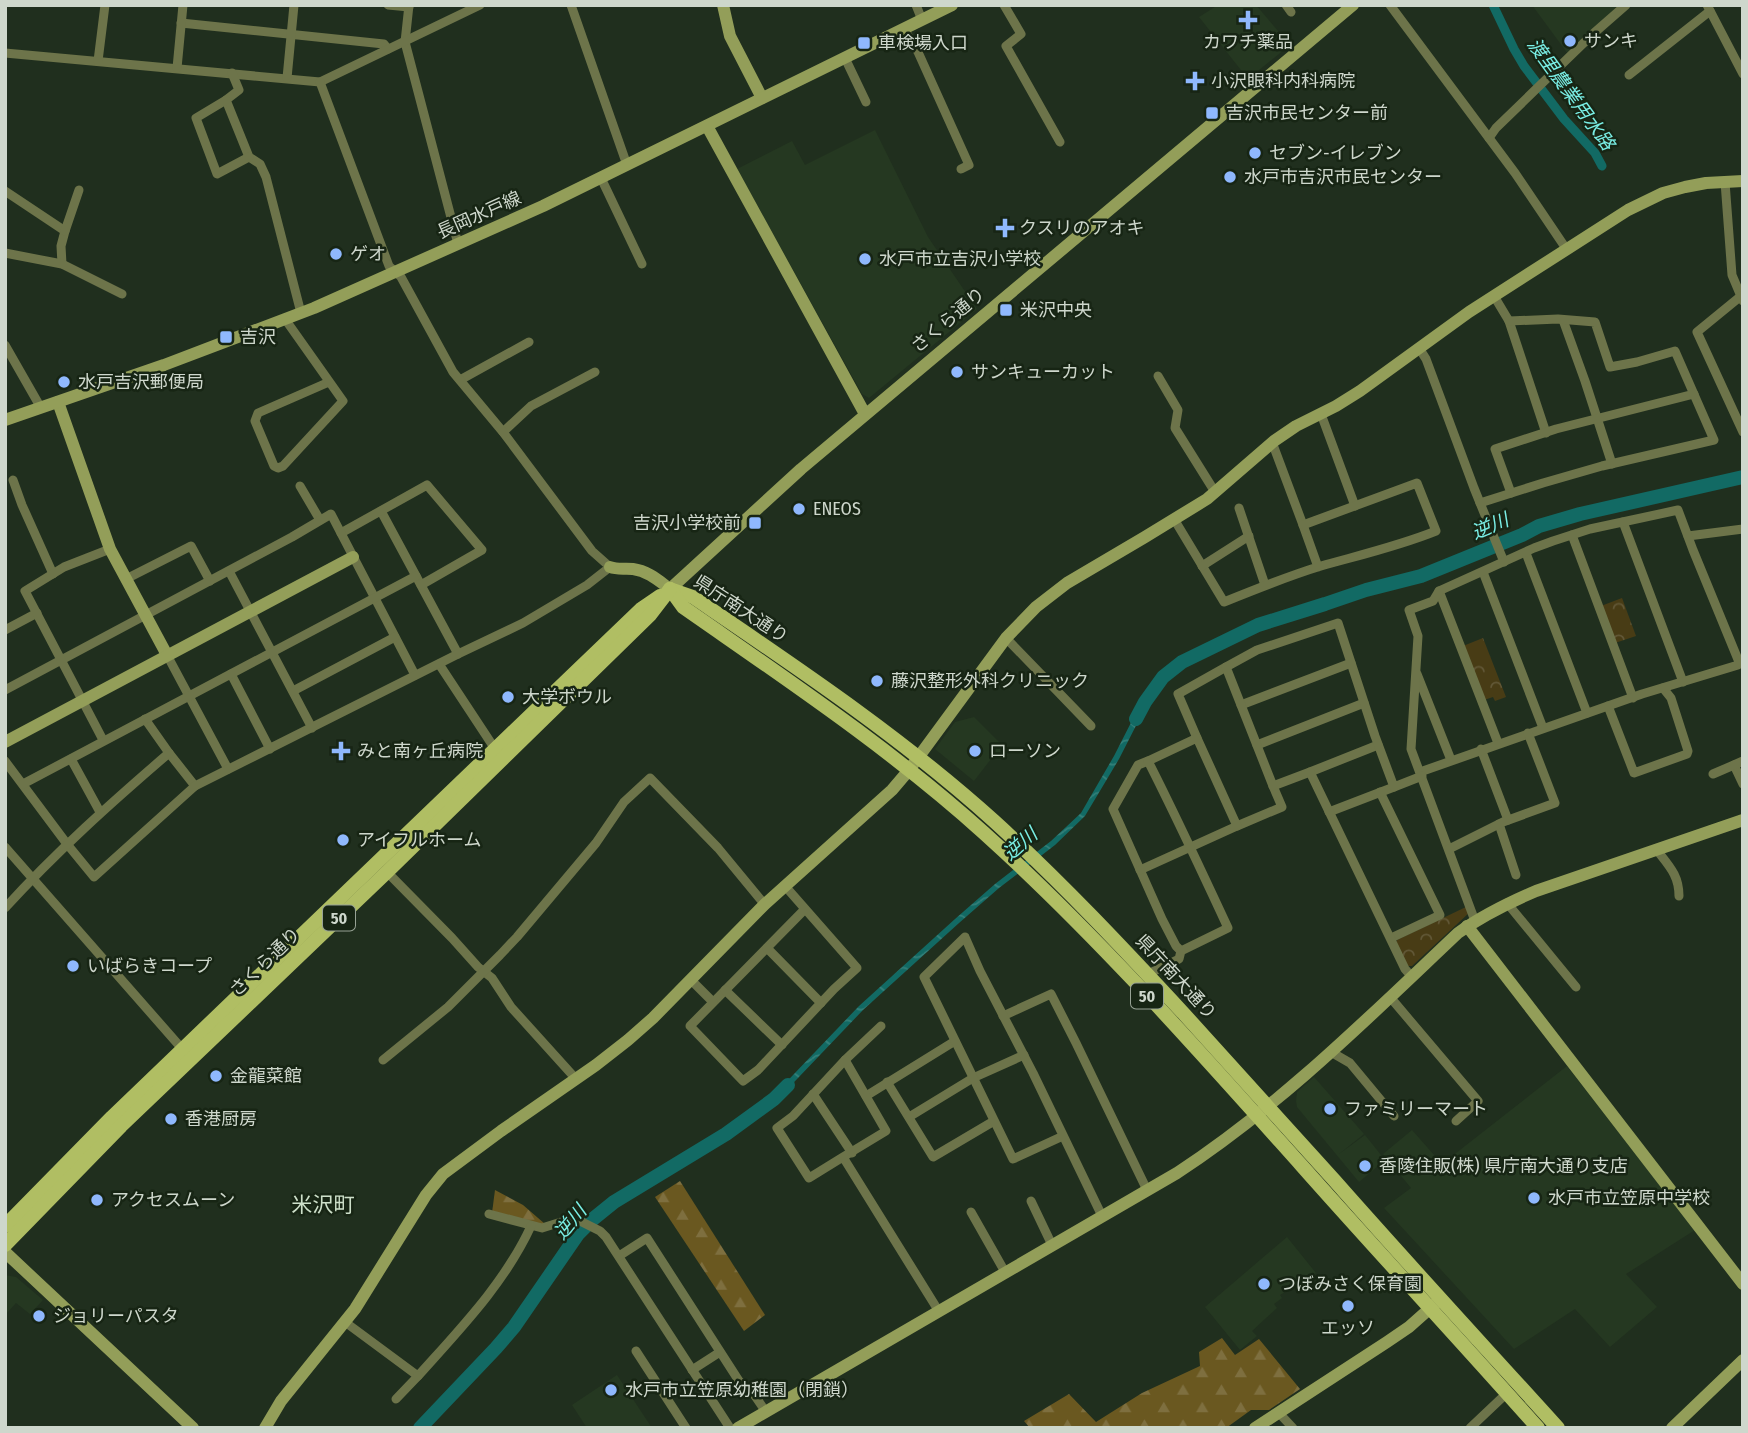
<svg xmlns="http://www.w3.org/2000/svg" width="1748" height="1433" font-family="'Fira Sans Condensed','Noto Sans JP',sans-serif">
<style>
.built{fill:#253821}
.forest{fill:url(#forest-firs)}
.park{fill:url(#park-crowns)}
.water{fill:url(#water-waves)}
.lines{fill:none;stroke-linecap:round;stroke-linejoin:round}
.canal{stroke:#126a64;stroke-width:9}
.river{stroke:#126a64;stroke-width:14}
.street{stroke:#6d744a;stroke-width:9}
.secondary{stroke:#939e59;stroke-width:12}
.primary{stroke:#b0be63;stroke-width:14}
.poi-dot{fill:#8fb8fd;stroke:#172514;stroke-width:2.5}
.labels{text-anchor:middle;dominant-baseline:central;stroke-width:5;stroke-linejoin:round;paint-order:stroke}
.shield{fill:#172514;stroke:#97a295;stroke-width:2}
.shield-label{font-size:16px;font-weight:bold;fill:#ced7cc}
.poi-label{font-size:18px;fill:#ced7cc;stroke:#172514;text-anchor:start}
.street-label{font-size:18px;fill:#ced7cc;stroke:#172514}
.water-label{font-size:19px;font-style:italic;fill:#7aefe6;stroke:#172514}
.quarter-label{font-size:21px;fill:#cddfc9;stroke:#172514}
</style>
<defs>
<pattern id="forest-firs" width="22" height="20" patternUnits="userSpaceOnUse" patternTransform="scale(1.75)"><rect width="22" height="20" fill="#6a5820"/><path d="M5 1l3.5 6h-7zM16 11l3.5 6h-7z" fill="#7e6f3f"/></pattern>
<pattern id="park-crowns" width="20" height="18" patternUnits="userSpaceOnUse" patternTransform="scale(1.75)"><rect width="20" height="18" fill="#483c15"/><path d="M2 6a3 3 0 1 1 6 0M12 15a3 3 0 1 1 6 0" fill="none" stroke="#615736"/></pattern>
<pattern id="water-waves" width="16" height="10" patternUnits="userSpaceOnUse" patternTransform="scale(1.75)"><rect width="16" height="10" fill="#126a64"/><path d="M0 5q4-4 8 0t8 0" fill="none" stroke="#337f79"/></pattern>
</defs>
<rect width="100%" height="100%" fill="#202f1e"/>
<g class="built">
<path d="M1218,5H1256L1290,45L1248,79L1199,17Z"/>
<path d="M1532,5H1623L1568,54Z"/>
<path d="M875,130L928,237L977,309L869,398L862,394L737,169L792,141L805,165Z"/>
<path d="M974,717L1006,749L991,759L974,781L935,749L955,722Z"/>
<path d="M1567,1066L1695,1230L1626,1274L1657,1307L1610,1347L1575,1309L1514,1349L1384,1208L1411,1188L1383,1154L1412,1130L1442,1164Z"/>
<path d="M1314,1077L1364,1134L1339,1154L1365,1135L1385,1160L1359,1182L1297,1107L1296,1101L1297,1092Z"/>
<path d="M1287,1237L1316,1273L1280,1295L1282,1298L1274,1304L1277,1308L1252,1331L1257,1336L1240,1350L1205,1307Z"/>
<path d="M5,1275L16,1277L43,1300L30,1314L16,1303L5,1315Z"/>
<path d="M617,1375L652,1428H587L572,1405Z"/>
</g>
<g class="forest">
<path d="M680,1181L765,1315L744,1331L655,1197Z"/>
<path d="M495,1190L523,1205L545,1224L539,1225L492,1213Z"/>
<path d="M1222,1338L1235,1355L1259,1339L1300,1389L1269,1410H1251L1226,1428H1030L1024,1421L1069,1394L1096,1422L1142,1393L1200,1366L1199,1352Z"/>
</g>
<g class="park">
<path d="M1622,598L1636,636L1615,643L1601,606Z"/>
<path d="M1483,638L1506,697L1495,701L1493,697L1484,700L1463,646Z"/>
<path d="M1468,906L1470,912L1412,966H1408L1396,943L1397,940Z"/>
</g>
<path class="water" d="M1142,701L1147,704L1119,759L1085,816L1055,845L999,888L959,923L863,1010L776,1101L772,1097L859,1006L955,919L995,884L1051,841L1081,813L1114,756Z"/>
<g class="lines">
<path class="canal" d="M1493,5L1514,49L1524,66L1564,119L1595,153L1602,166"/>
<g class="river">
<path d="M1136,719L1145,702L1163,677L1182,662L1258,625L1325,604L1366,590L1421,576L1522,535L1539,526L1580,514L1743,477"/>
<path d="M420,1428L496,1348L514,1327L578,1234L593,1219L614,1202L726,1134L774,1099L788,1085"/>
</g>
<g class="street">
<path d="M388,5L409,7"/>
<path d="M409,5L405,42L458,244"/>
<path d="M571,5L627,165"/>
<path d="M916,5L922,20"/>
<path d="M1004,5L1021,34L1006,46L1060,142"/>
<path d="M1286,5L1291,12"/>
<path d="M1390,5L1515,173L1567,250"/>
<path d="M1707,5L1743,74"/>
<path d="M181,23L384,44L388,49"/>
<path d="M904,29L918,52L969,165L961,169"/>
<path d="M5,53L320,82L480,5"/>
<path d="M845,58L866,102"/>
<path d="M98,61L105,5"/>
<path d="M177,68L183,5"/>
<path d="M232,73L239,90L226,100L249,157L260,164L266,177L301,313"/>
<path d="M1629,75L1710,11"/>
<path d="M287,78L294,5"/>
<path d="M226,100L196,118L217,174L249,157"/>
<path d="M1489,138L1496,128L1594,33L1626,5"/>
<path d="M601,178L642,264"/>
<path d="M1725,182L1732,275L1743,301"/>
<path d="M5,191L65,231L61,246L62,264"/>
<path d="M65,231L79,190"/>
<path d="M5,253L62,264L122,294"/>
<path d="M1741,296L1697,332L1743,432"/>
<path d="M285,319L343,401L283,466L278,468L274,466L255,421L258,413L329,382"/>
<path d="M1563,320L1585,381L1612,464"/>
<path d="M1509,321L1546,433"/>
<path d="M5,345L41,408"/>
<path d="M1419,348L1426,359L1474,488L1504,562"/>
<path d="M1158,376L1178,410L1175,428L1215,492"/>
<path d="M460,380L529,342"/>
<path d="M1321,414L1355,506"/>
<path d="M503,432L531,406L595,372"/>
<path d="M1272,442L1303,525"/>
<path d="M13,480L22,505L53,574"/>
<path d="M300,486L320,520"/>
<path d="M1511,493L1495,449L1556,429L1694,394"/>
<path d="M1480,503L1543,483L1602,466L1714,440L1675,351L1637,362L1610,367L1595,322L1558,319L1509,321L1494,296"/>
<path d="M1239,508L1265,585"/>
<path d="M381,511L458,654"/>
<path d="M1174,519L1224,602C1256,589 1288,576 1321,566C1360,555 1399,546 1436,531L1417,483L1303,525L1318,567"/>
<path d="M1623,522L1683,682"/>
<path d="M341,533L427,485L482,550L421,585"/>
<path d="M1572,535L1633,698"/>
<path d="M1688,536L1743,529"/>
<path d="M1526,553L1587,713"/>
<path d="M1202,566L1249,536"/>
<path d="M229,571L312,728"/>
<path d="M1483,572L1543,728"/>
<path d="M126,579L191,546L210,581"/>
<path d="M1439,591L1498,743"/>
<path d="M5,630L37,613"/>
<path d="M1006,638L1091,726"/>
<path d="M167,655L228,769"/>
<path d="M439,664L495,749"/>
<path d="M231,674L270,749"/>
<path d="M1417,674L1451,760"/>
<path d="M5,690L292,537L331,514L415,675"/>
<path d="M293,691L395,637"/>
<path d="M1241,705L1351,663"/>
<path d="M1608,706L1634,773L1687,754L1688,751L1671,698L1663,688"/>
<path d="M145,719L169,753L195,786"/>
<path d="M1197,738L1178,694L1226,667"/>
<path d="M103,740L25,591L64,567L110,549"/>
<path d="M1257,745L1364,703"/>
<path d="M1481,749L1508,820"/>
<path d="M71,759L100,812"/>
<path d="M5,761L67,844L94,877L195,786L458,654L523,623L587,585L610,567L592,551L503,432L453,372L401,277L389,266L320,82"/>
<path d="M1148,761L1138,765L1113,809L1162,919L1176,946L1181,951"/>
<path d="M1734,765L1743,784"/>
<path d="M1310,772L1378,745"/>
<path d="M1420,772L1642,694L1738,665L1739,662L1693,550L1678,510L1590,529L1553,541L1534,548L1439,591L1433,601L1409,610L1418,636L1411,749L1475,921"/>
<path d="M1713,774L1743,761"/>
<path d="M23,784L416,576"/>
<path d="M1380,792L1440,915L1391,938"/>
<path d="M1329,812L1394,787"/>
<path d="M1499,824L1516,875"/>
<path d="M1237,826L1282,807L1273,786"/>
<path d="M5,847L184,1051"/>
<path d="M1449,849L1503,822L1555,803L1528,733"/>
<path d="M1656,849C1669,866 1679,875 1679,896"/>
<path d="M1140,870L1237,826L1197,738L1148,761C1176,816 1202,872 1228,928L1181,951L1179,959L1148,974"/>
<path d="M386,871L452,938L478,967L492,978L511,1007L576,1079"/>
<path d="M785,886L857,968L834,989L758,1070L743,1081L690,1026L805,909"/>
<path d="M1507,903L1576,987"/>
<path d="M5,908C56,852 112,802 169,753"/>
<path d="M767,948L821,1003"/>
<path d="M1412,977L1405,969L1310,772L1273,786L1226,667L1257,650L1338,623L1375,736L1394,787L1422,776"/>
<path d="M691,980L713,1002"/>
<path d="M725,990L782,1045"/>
<path d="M1390,997L1478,1101L1456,1121"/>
<path d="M1003,1016L1051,994L1076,1043L1147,1190"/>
<path d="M1331,1052L1350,1063L1394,1116"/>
<path d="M383,1060L448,1007L500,955L517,937L596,843L624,802L650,778L718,848L765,905"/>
<path d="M845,1060L881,1026"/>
<path d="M887,1082L933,1157L994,1121"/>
<path d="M813,1094L852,1153"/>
<path d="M866,1096L955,1041"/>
<path d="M909,1117L973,1078L1024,1055"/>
<path d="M1063,1136L1013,1159L924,977L965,937L980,971L1033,1073L1102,1216"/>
<path d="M843,1157L886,1131L845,1060L793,1116L777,1128L809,1178L843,1157L938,1310"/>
<path d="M1031,1201L1052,1245"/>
<path d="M971,1212L1005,1272"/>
<path d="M489,1214L542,1228L574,1218L600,1231L606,1237L730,1428"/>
<path d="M619,1256L647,1238L739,1381L753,1393L766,1412"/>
<path d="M345,1322L418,1376C459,1330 505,1283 531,1226"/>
<path d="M636,1351L686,1428"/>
<path d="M692,1370L720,1352"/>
<path d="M396,1399L418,1376"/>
<path d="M1278,1412L1293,1428"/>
<path d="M1470,1428L1507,1393"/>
</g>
<g class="secondary">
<path d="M723,5L730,36L762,98"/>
<path d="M707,126L865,414"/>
<path d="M58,402L110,549L167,655"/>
<path d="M5,420L164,365L314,308L543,206L952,5"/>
<path d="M610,567C618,570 625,568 633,569C648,571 659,581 670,589L801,469L1353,5"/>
<path d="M5,742L353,557"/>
<path d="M1467,926L1743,1284"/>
<path d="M5,1252L193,1428"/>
<path d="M265,1428L281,1401L355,1309L426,1195L443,1174L501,1131L596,1065L628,1040L653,1018L765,904L892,790L909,770L1006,638L1036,607L1067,583L1145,537L1207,499L1274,441L1296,426L1336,406L1360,391L1469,312L1628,210L1663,193L1685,187L1706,183L1743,181"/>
<path d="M738,1428L1177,1173C1281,1105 1368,1018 1458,933C1483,915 1508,903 1536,891L1743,820"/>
<path d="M1255,1428L1387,1342L1409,1327L1436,1303"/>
<path d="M1672,1428L1743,1360"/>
</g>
<g class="primary">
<path d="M670,589L693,597C796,667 901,737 994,821C1061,882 1123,948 1185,1015C1235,1070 1285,1125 1335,1181C1408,1264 1483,1345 1558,1428"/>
<path d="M670,589L683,607C786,679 891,749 984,833C1098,936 1200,1052 1302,1166C1380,1254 1460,1340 1538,1428"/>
<path d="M5,1226L112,1117L641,609L660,596"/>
<path d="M5,1245L121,1126L387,872L650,615L670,589"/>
</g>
</g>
<g class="poi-dot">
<path d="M1244.5 9.5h7v7h7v7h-7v7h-7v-7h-7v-7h7z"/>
<circle cx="1570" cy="41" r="7"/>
<rect x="857" y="36" width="14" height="14" rx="3.5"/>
<path d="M1191.5 70.5h7v7h7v7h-7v7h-7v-7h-7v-7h7z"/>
<rect x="1205" y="106" width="14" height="14" rx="3.5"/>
<circle cx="1255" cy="153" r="7"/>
<circle cx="1230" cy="177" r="7"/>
<path d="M1001.5 217.5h7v7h7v7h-7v7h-7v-7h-7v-7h7z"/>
<circle cx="336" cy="254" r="7"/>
<circle cx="865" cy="259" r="7"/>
<rect x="999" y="303" width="14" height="14" rx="3.5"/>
<rect x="219" y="330" width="14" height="14" rx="3.5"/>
<circle cx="957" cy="372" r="7"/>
<circle cx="64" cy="382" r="7"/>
<circle cx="799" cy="509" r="7"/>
<rect x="748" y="516" width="14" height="14" rx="3.5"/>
<circle cx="877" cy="681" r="7"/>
<circle cx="508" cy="697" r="7"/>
<path d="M337.5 740.5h7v7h7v7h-7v7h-7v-7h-7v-7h7z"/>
<circle cx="975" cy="751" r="7"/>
<circle cx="343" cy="840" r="7"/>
<circle cx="73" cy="966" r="7"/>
<circle cx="216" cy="1076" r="7"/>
<circle cx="1330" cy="1109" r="7"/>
<circle cx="171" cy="1119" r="7"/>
<circle cx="1365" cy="1166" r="7"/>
<circle cx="1534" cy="1198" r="7"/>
<circle cx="97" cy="1200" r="7"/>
<circle cx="1264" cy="1284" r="7"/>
<circle cx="1348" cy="1306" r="7"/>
<circle cx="39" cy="1316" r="7"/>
<circle cx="611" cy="1390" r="7"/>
</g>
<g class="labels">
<g class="shield">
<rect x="323" y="905.5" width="32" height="25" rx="5"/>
<rect x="1131" y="983.5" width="32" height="25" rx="5"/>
</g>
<g class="shield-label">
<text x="339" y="918">50</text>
<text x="1147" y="996">50</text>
</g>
<g class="poi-label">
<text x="1584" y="41">サンキ</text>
<text x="1248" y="42" text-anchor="middle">カワチ薬品</text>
<text x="878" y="43">車検場入口</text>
<text x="1211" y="81">小沢眼科内科病院</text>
<text x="1226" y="113">吉沢市民センター前</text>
<text x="1269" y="153">セブン-イレブン</text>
<text x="1244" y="177">水戸市吉沢市民センター</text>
<text x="1019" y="228">クスリのアオキ</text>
<text x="350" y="254">ゲオ</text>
<text x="879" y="259">水戸市立吉沢小学校</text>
<text x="1020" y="310">米沢中央</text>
<text x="240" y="337">吉沢</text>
<text x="971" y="372">サンキューカット</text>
<text x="78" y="382">水戸吉沢郵便局</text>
<text x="813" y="509">ENEOS</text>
<text x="741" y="523" text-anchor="end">吉沢小学校前</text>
<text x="891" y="681">藤沢整形外科クリニック</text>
<text x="522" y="697">大学ボウル</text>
<text x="357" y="751">みと南ヶ丘病院</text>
<text x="989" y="751">ローソン</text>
<text x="357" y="840">アイフルホーム</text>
<text x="87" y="966">いばらきコープ</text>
<text x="230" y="1076">金龍菜館</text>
<text x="1344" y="1109">ファミリーマート</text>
<text x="185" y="1119">香港厨房</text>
<text x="1379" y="1166">香陵住販(株) 県庁南大通り支店</text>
<text x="1548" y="1198">水戸市立笠原中学校</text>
<text x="111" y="1200">アクセスムーン</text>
<text x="1278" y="1284">つぼみさく保育園</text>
<text x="53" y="1316">ジョリーパスタ</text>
<text x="1348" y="1328" text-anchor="middle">エッソ</text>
<text x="625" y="1390">水戸市立笠原幼稚園（閉鎖）</text>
</g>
<g class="street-label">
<text transform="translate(479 215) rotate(-24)">長岡水戸線</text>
<text transform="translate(948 320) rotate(-40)">さくら通り</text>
<text transform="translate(741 609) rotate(33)">県庁南大通り</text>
<text transform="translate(265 962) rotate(-44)">さくら通り</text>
<text transform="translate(1176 977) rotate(47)">県庁南大通り</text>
</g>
<g class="water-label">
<text transform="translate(1571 94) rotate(54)">渡里農業用水路</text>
<text transform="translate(1490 526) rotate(-23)">逆川</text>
<text transform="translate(1020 844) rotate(-41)">逆川</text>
<text transform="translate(570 1222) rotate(-50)">逆川</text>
</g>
<g class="quarter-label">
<text x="323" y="1205">米沢町</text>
</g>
</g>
<rect width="1748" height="1433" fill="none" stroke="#ced7cc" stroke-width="14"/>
</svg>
